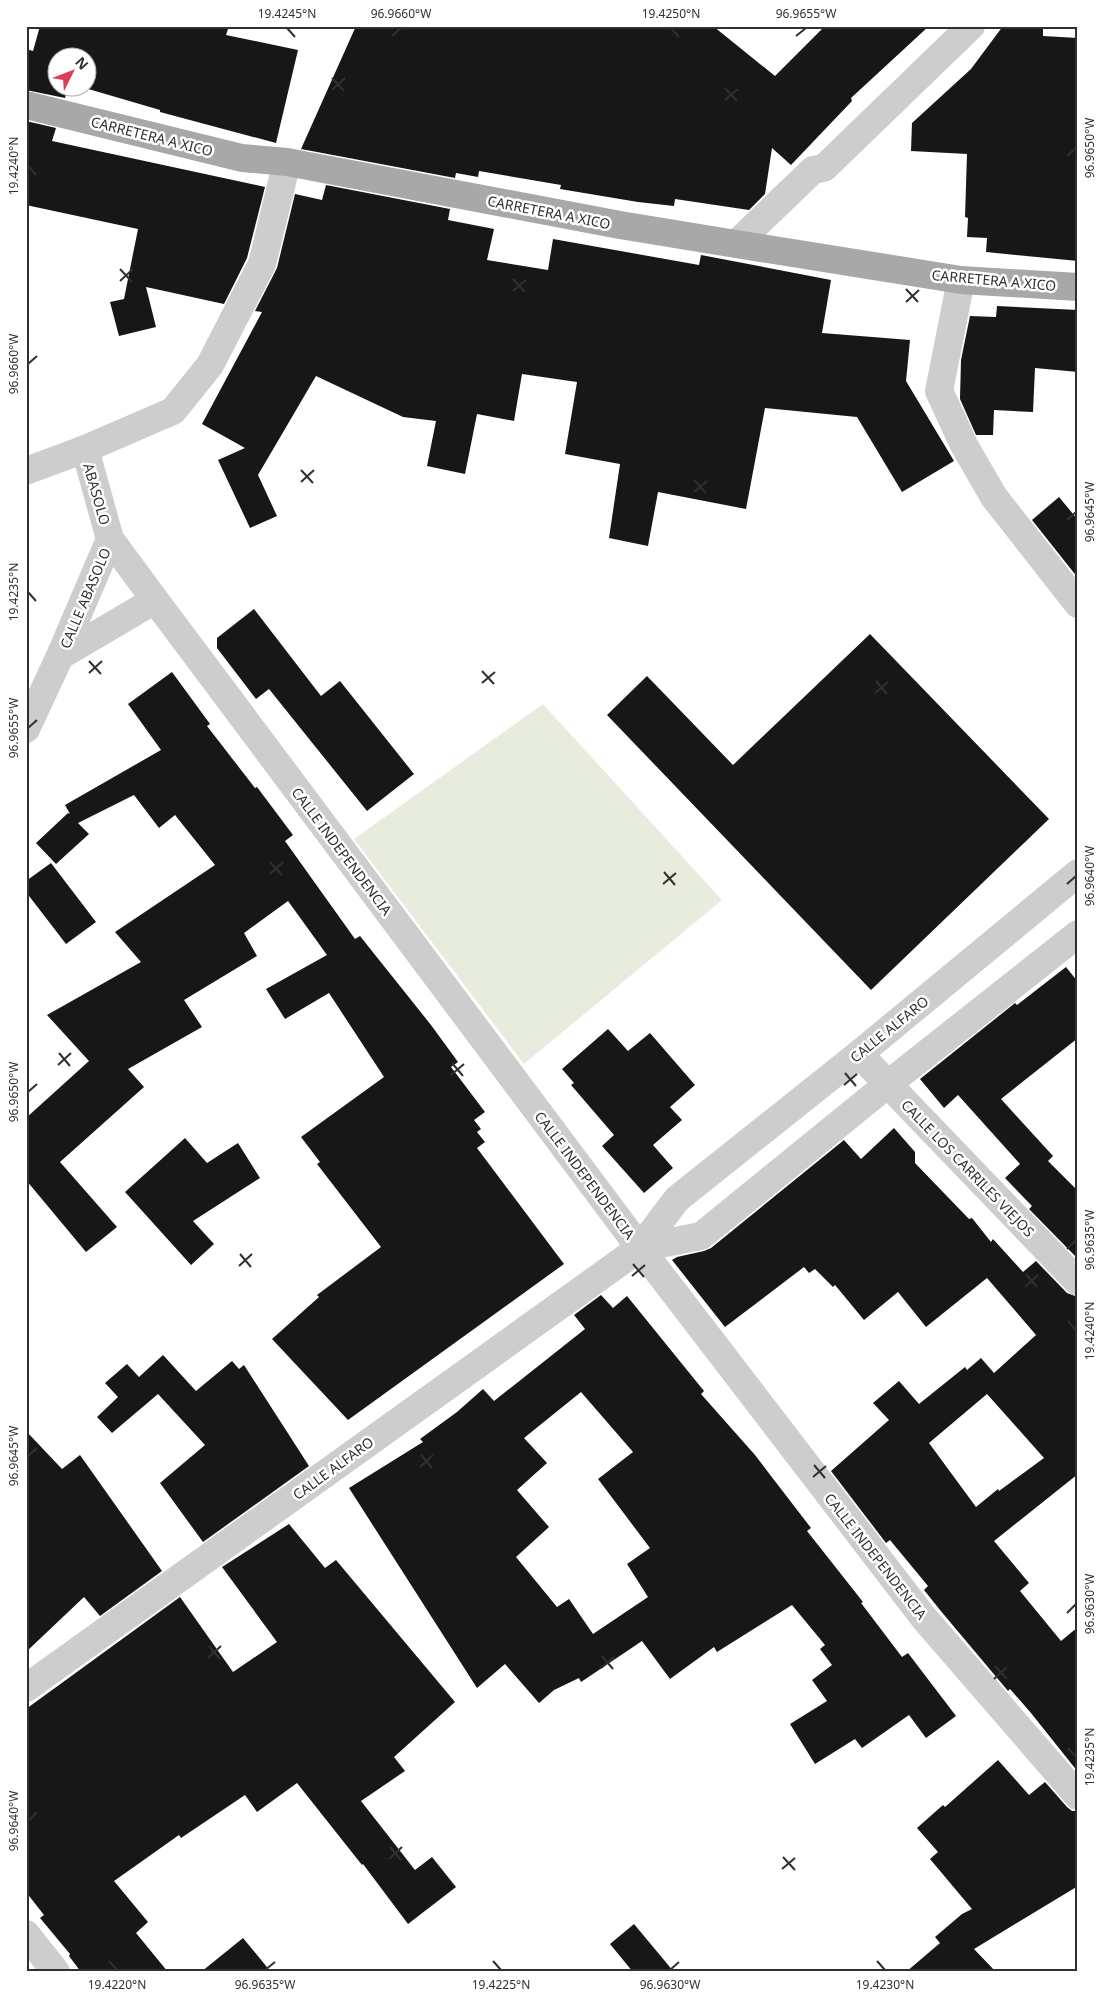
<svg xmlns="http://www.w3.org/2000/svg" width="1104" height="1998" font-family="'Noto Sans',sans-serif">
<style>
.green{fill:#e7ecdf}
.building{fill:#171717;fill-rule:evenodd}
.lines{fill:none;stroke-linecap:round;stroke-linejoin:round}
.street{stroke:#cdcdcd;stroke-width:28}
.primary{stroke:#a8a8a8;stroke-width:28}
.ticks{fill:none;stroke:#303030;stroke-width:2}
.labels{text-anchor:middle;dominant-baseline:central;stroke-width:5;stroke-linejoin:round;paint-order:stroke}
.street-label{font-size:14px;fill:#303030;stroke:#fff}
.neatline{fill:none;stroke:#303030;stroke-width:2}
.ticks-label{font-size:12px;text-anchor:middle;fill:#303030}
</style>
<rect width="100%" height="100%" fill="#fff"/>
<path class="green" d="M543,704L722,900L524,1064L354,839Z"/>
<g class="building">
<path d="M40,26H229L226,35L298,50L276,143L160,112V110L85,88H88V58H58V88H68L65,98L26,90V49L33,51Z"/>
<path d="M356,26H713L775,76L825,26H929L851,98L852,101L791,165L772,148L765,194L749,210L675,199L674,206L638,202L560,189L561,185L479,171L478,177L456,173L455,178L301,149Z"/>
<path d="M1003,26L1043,27V36L1078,38V159L1076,204L1078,205V261L986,252L987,238L967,237L968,218L965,217L967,154L911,151L912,123L971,69Z"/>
<path d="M26,121L56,128L52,141L265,187L247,258L224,304L146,287L156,327L119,336L110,302L124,299L138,229L26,205Z"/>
<path d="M326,185L450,209L448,220L494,229L487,260L548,270L553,239L699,265L701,255L831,280L822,333L910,340L906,381L954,461L902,492L857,417L765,408L746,509L658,492L648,546L609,538L620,464L565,454L577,382L522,374L514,421L477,414L465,474L427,466L436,421L403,417L316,376L258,475L277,516L250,528L218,460L245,448L202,424L262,312L255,311L277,268L295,194L322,200Z"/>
<path d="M997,306L1078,310V372L1035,368L1033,412L994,410L993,435H976L960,399L961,360L970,316L996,317Z"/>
<path d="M1059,497L1078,520V578L1032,520Z"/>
<path d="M254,609L321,696L340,681L414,774L367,811L269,689L256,699L217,648V638Z"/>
<path d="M870,634L1049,819L871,990L607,715L647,676L733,765Z"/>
<path d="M172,672L210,724L207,726L255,788L257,787L293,835L285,841L355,939L360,936L431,1025L458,1062L451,1067L485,1112L474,1120L481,1129L477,1132L485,1142L477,1148L564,1264L348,1420L272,1339L319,1297L317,1295L381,1247L317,1164L320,1162L301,1137L384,1077L329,993L285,1019L266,989L327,955L288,901L244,933L257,956L184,1000L202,1027L128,1069L144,1087L60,1162L117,1227L86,1252L26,1180V1118L89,1061L47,1015L141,962L115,932L215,865L175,815L159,828L134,795L78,823L89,834L56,864L36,843L68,813L70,814L65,805L161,750L128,704Z"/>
<path d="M51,863L96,922L66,944L26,892V881Z"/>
<path d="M1066,967L1078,982V1038L1001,1099L1053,1156L1048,1161L1078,1191V1259L1029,1209L1032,1206L1005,1178L1020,1164L958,1095L944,1108L920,1079L1015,1003L1017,1005Z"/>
<path d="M608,1029L628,1051L650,1033L695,1085L670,1107L682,1120L653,1145L673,1168L644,1193L602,1146L614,1135L571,1085L574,1083L562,1069Z"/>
<path d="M894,1128L915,1152V1163L969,1219L972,1218L991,1242L993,1239L1023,1272L1036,1261L1067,1293L1078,1297V1474L994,1541L1029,1583L1020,1591L1061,1641L1078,1627V1772L1031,1713L1010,1689L1008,1691L940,1610L924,1590L928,1586L890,1540L886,1543L831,1471L889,1420L873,1403L899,1381L919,1404L965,1367L967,1370L981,1358L994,1373L1036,1335L987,1278L926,1327L898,1292L864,1320L835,1285L833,1287L815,1269L809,1273L804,1267L725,1327L672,1260L677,1257L704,1251L711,1248L844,1140L861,1159ZM987,1394L1044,1458L999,1491L998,1489L976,1507L929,1443Z"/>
<path d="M185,1138L207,1163L238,1143L260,1178L193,1221L214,1244L191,1265L125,1192Z"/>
<path d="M601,1295L613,1308L627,1296L704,1391L701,1394L755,1455L811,1528L807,1531L863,1602L861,1603L902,1657L908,1653L956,1716L926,1738L909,1715L862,1748L855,1739L815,1764L790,1724L827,1701L812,1680L832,1665L820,1649L825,1645L792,1605L717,1652L714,1647L670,1679L642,1641L581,1682L579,1678L554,1690L539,1703L505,1664L477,1688L349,1488L423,1442L420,1439L457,1412L483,1389L494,1401L585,1329L574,1315ZM581,1392L633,1452L598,1479L650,1548L627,1564L648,1597L593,1634L569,1599L557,1607L516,1557L549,1527L517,1490L547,1463L524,1438Z"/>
<path d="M163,1355L196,1391L232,1361L239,1369L244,1365L309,1466L203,1542L160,1483L205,1445L158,1394L112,1433L97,1417L118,1397L105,1383L127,1364L139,1377Z"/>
<path d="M26,1431L62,1469L80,1455L162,1571L100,1616L84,1597L26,1652Z"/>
<path d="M289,1524L325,1568L336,1560L455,1702L394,1757L405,1771L361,1801L415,1870L432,1857L456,1887L408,1924L363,1864L362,1865L297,1783L257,1812L245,1795L181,1838L179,1835L114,1881L148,1922L136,1933L168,1972H81L69,1956L70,1954L40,1918L44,1915L26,1892V1709L180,1597L233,1672L277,1642L222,1567Z"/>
<path d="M998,1760L1029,1795L1045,1782L1067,1807L1072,1811H1078V1886L974,1949L996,1972H906L940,1943L935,1937L962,1914L972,1909L930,1859L938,1852L917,1828L943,1805L945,1807Z"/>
<path d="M634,1924L674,1972H633L610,1944Z"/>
<path d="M243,1938L271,1972H201Z"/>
</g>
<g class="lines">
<g class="street">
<path d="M736,244L813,170L824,168L971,26"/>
<path d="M961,280L939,391L964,445L994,497L1078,604"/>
<path d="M85,449L110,539L155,600L640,1248L924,1618L1078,1796"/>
<path d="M26,471L85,449L173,411L210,365L262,264L287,162"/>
<path d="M60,656L155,600"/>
<path d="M26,729L60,656L110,539"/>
<path d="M859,1054L1078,1282"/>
<path d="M640,1248L701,1236L888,1084L1078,934"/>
<path d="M26,1688L640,1248L677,1199L859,1054L1078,873"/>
<path d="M26,1934L56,1972"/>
</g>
<path class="primary" d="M26,105L242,158L287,162L620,225L736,244L961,280L1078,287"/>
</g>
<path class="ticks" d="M287,28L295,37M671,28L679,37M392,36L401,28M796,36L806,28M332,78L344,91M725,88L737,101M332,90L345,78M725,100L738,89M1067,156L1076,148M28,166L36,175M120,269L132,282M513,279L525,292M120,281L133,269M906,289L918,302M513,291L526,280M906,302L919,290M28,364L37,356M301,470L313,483M694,480L706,493M301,482L314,470M694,492L707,481M1067,520L1076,512M28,592L36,601M89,661L101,674M482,671L494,684M89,673L102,661M876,681L887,694M482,683L495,672M875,693L888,682M28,728L37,720M270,862L282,875M664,872L675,885M270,874L283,862M663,884L676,873M1067,884L1076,876M59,1053L70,1066M452,1063L463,1076M58,1065L71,1053M845,1073L856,1086M451,1075L464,1064M844,1085L857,1074M28,1092L37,1084M1067,1249L1076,1240M240,1254L251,1267M633,1264L644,1277M239,1266L252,1254M1026,1274L1037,1287M632,1276L645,1265M1025,1287L1038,1275M1068,1321L1076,1331M421,1455L432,1468M28,1456L37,1448M814,1465L825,1478M420,1467L433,1455M813,1477L826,1466M1067,1613L1076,1604M209,1646L220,1659M602,1656L613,1669M208,1658L221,1646M995,1666L1007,1679M601,1668L614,1657M994,1679L1007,1667M1068,1748L1076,1757M28,1821L37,1812M390,1847L401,1860M783,1857L795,1870M389,1859L402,1847M782,1869L795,1858M109,1961L117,1970M493,1961L501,1970M877,1961L885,1970M265,1970L275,1962M670,1970L679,1962"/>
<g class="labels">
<g class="street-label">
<text transform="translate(152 136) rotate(14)">CARRETERA A XICO</text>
<text transform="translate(549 212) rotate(11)">CARRETERA A XICO</text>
<text transform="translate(994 280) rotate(5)">CARRETERA A XICO</text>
<text transform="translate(97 494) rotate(74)">ABASOLO</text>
<text transform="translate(85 598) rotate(-67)">CALLE ABASOLO</text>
<text transform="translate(342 851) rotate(53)">CALLE INDEPENDENCIA</text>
<text transform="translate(889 1029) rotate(-39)">CALLE ALFARO</text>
<text transform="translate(968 1168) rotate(46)">CALLE LOS CARRILES VIEJOS</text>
<text transform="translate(585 1175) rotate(53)">CALLE INDEPENDENCIA</text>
<text transform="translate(333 1468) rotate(-36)">CALLE ALFARO</text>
<text transform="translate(876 1556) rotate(52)">CALLE INDEPENDENCIA</text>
</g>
</g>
<rect width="1104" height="1998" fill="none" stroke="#ffffff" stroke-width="55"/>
<g transform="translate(72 72) rotate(48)"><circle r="24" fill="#ffffff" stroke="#acacac"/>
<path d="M0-4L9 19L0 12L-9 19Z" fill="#db3e55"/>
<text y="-8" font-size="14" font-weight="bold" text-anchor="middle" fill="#303030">N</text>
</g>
<rect x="28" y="28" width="1048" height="1942" class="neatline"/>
<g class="ticks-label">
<text x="287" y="18">19.4245°N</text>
<text x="401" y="18">96.9660°W</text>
<text x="671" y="18">19.4250°N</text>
<text x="806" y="18">96.9655°W</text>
<text transform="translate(1090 148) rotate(-90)" y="4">96.9650°W</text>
<text transform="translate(14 166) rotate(-90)" y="4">19.4240°N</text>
<text transform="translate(14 364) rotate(-90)" y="4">96.9660°W</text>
<text transform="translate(1090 512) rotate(-90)" y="4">96.9645°W</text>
<text transform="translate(14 592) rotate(-90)" y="4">19.4235°N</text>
<text transform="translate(14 728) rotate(-90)" y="4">96.9655°W</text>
<text transform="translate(1090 876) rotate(-90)" y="4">96.9640°W</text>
<text transform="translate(14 1092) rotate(-90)" y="4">96.9650°W</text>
<text transform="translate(1090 1240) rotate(-90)" y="4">96.9635°W</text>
<text transform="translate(1090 1331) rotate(-90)" y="4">19.4240°N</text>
<text transform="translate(14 1456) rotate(-90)" y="4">96.9645°W</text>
<text transform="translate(1090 1604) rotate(-90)" y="4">96.9630°W</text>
<text transform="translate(1090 1757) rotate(-90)" y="4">19.4235°N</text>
<text transform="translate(14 1821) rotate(-90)" y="4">96.9640°W</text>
<text x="117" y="1989">19.4220°N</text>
<text x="265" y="1989">96.9635°W</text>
<text x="501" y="1989">19.4225°N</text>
<text x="670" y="1989">96.9630°W</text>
<text x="885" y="1989">19.4230°N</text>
</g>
</svg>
